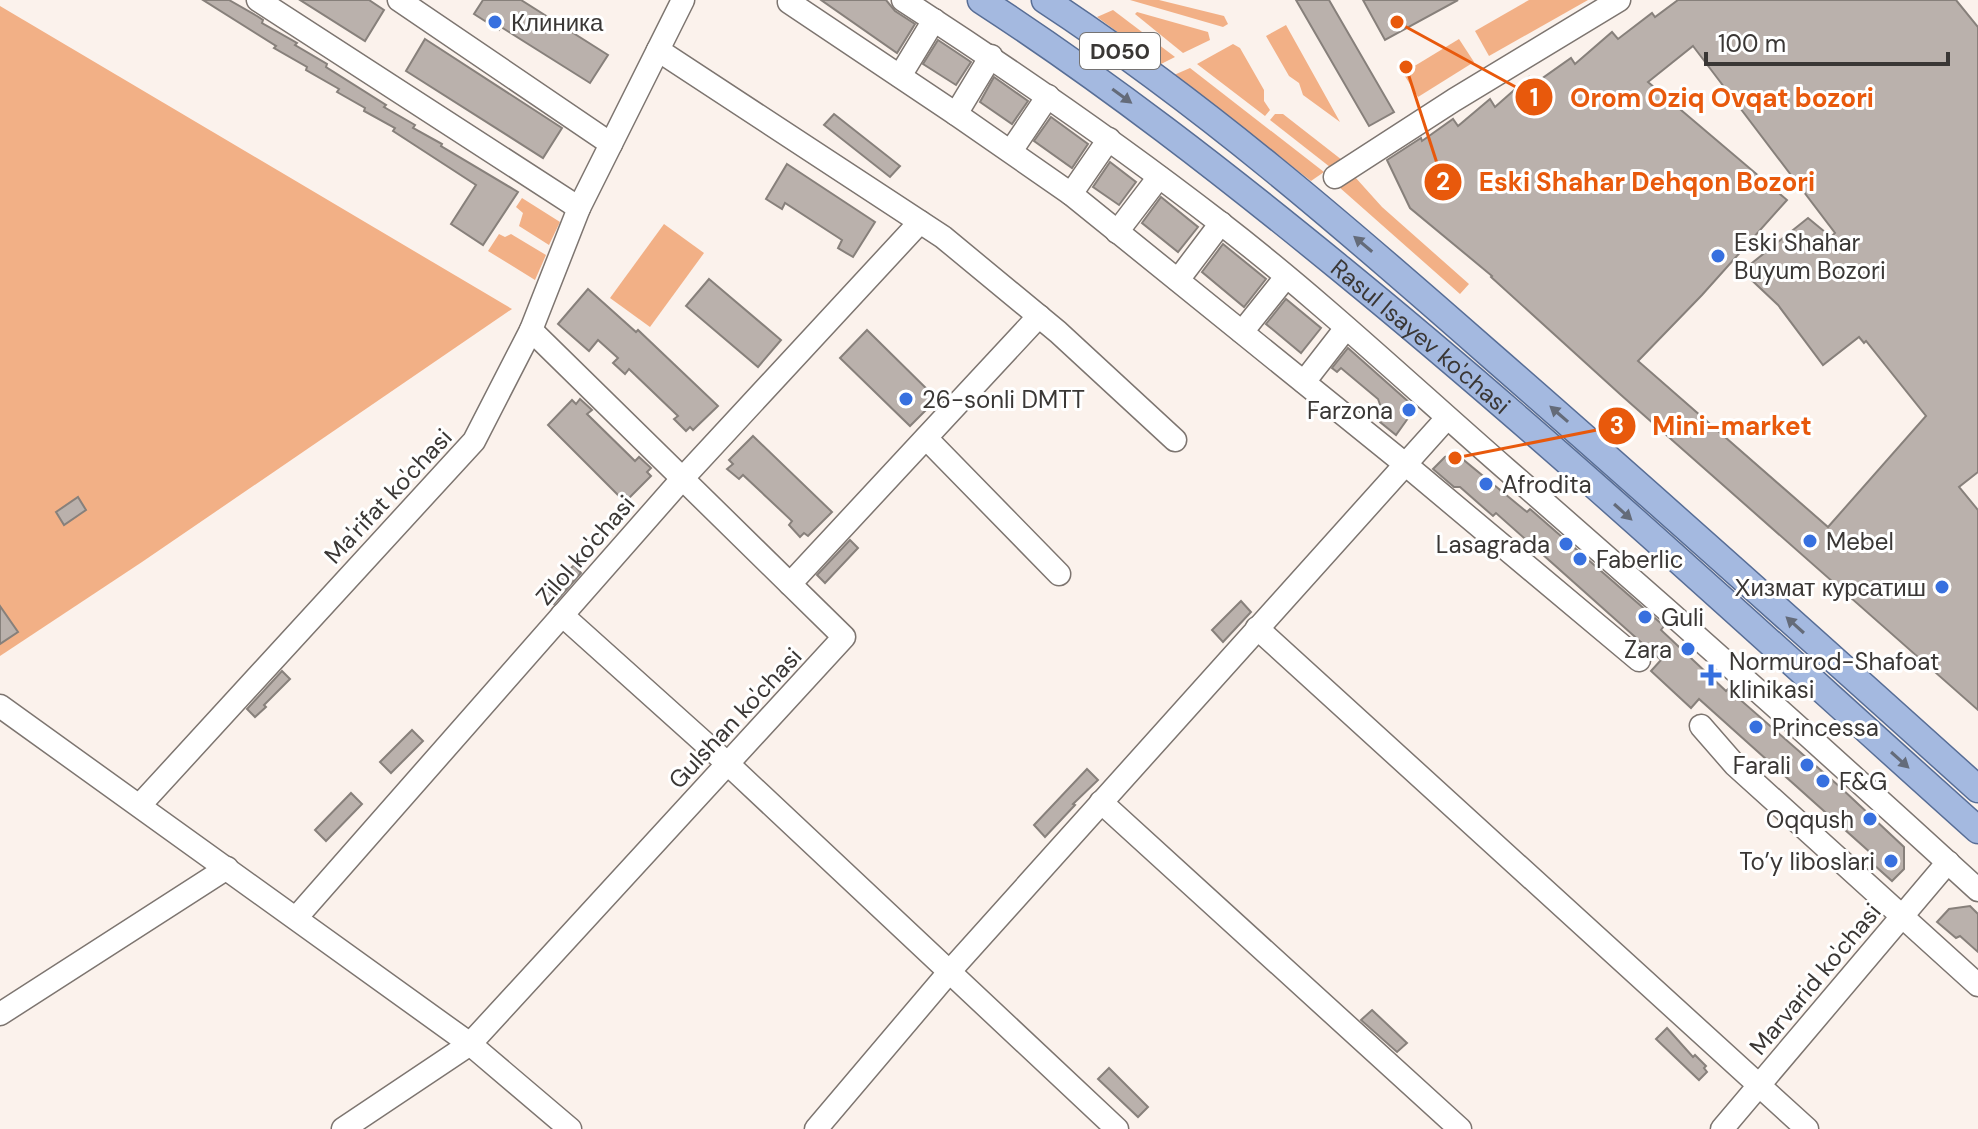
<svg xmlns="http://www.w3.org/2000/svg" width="1978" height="1129" font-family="'DM Sans',sans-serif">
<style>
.green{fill:#f2b086}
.building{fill:#bab1ac;stroke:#87807b;stroke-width:2;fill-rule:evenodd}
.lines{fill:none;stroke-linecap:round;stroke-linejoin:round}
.minor-casing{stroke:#7d7570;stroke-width:25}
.major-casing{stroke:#586e96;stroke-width:29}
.minor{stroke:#fff;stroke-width:22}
.major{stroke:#a4b9e0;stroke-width:26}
.oneway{fill:#646b79}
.poi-dot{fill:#3770df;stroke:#fff;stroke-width:3}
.labels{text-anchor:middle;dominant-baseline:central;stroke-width:6;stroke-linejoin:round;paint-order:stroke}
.shield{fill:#fff;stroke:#757372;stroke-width:2}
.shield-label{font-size:22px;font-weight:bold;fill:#3a3735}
.poi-label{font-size:24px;fill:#3a3735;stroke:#fff;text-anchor:start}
.street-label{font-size:24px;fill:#3a3735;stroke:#fff}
.leader{fill:none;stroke:#e8590c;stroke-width:3}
.callout-dot{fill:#e8590c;stroke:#fff;stroke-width:3}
.mark-label{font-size:24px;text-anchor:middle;font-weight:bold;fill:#fff}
.callout-label{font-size:26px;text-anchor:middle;font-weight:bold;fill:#e8590c;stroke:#fff;stroke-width:6;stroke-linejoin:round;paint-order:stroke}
</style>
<rect width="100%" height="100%" fill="#fbf2ec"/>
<g class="green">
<path d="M1130,0H1159L1224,16L1228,24L1223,27Z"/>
<path d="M1529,0H1588L1489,56L1475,31Z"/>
<path d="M0,6L512,309L142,562L0,656Z"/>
<path d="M1113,10L1175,57L1161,64L1097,17Z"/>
<path d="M1137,12L1208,32L1210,40L1183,53L1135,14Z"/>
<path d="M1286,25L1340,122L1303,95L1299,83L1289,76L1266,36Z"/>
<path d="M1459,39L1474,62L1418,97L1403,73Z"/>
<path d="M1233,44L1240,48L1264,90V101L1270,110L1265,116L1197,64Z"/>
<path d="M1190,68L1324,172L1311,181L1174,75Z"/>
<path d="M1275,114H1283L1342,160L1330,167L1270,120Z"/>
<path d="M1355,177L1382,207L1469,284L1460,294L1339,187Z"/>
<path d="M522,198L560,222L549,245L519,226L523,213L516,207Z"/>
<path d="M664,224L704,253L650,327L610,298Z"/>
<path d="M499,234L505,237L511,234L546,255L535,280L488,251Z"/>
</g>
<g class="building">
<path d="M203,0H229L257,16L263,20L262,23L297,43L295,45L327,64L326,67L386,105L384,107L415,125L413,128L442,144L441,146L518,192L483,245L451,224L476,185L393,131L395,128L364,111L365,108L337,92L339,89L306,70L307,67L274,48L276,46Z"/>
<path d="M300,0H369L384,10L365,41Z"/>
<path d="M483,0H521L608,55L590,83L501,27L499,30L474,14Z"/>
<path d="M821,0H886L895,11L915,24L897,53Z"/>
<path d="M1296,0H1329L1394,112L1369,126Z"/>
<path d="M1363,0H1458L1385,40Z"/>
<path d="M1678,0H1956L1978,27V472L1959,487L1978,510V710L1621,395L1491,277L1492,276L1410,208L1387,160L1421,138L1422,141L1453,119L1458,126L1490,99L1495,107L1529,77L1534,84L1571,58L1575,64L1612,32L1618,39L1652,13L1655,17ZM1693,46L1835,233L1831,237L1808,218L1742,271L1778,305L1823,365L1859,337L1864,343L1866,341L1926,416L1828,527L1638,361L1702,295L1787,200L1648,82Z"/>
<path d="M425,39L562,128L543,158L406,71Z"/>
<path d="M938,40L971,62L956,85L923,64Z"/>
<path d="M994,77L1028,101L1012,124L980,102Z"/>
<path d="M834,114L900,166L890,177L824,125Z"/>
<path d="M1051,117L1088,144L1072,168L1034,141Z"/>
<path d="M1110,162L1136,182L1119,205L1093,187Z"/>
<path d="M787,164L875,222L853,257L838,248L842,240L785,203L782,209L766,199Z"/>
<path d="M1161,197L1198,227L1178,252L1142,223Z"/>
<path d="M1223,244L1266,279L1244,307L1202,272Z"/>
<path d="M709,279L781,340L758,367L686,306Z"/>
<path d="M588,289L636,332L638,330L718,406L693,430L690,427L686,431L674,419L678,416L629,369L625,374L613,363L618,358L598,340L589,351L558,324Z"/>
<path d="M1286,299L1321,328L1301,353L1266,324Z"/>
<path d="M867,330L937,399L910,426L840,358Z"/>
<path d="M1348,348L1411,404V414L1396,435L1380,422L1382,410L1378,399L1341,368L1337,372L1332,368Z"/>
<path d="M580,399L592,410L587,414L635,461L639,457L651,468L647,472L651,476L625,502L548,425L572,400L576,404Z"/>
<path d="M753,436L832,512L808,536L804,533L800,537L789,525L792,521L743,475L739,479L727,469L733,464L729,460Z"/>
<path d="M1452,455L1460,457L1527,512L1530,509L1664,626L1661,630L1726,691L1728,689L1840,787L1904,847V869L1892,881L1873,864V855L1699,699L1691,708L1651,671L1661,660L1496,513L1493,516L1460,487H1454L1433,469L1445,457Z"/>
<path d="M78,497L86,510L64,525L56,512Z"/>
<path d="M850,540L858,548L825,583L817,575Z"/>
<path d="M574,565L581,573L554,604L545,595Z"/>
<path d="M1241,601L1251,612L1223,642L1212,630Z"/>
<path d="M0,606L18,632L0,644Z"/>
<path d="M282,671L290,679L264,705L266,707L255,717L247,709Z"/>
<path d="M412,730L423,741L391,773L380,762Z"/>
<path d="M1087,769L1098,780L1073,804L1075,805L1045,837L1034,825Z"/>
<path d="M351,793L362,804L326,841L315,830Z"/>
<path d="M1970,906L1978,914V952L1960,936L1956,938L1937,922L1949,909Z"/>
<path d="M1372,1010L1407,1043L1397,1052L1361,1020Z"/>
<path d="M1667,1028L1693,1057L1695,1055L1706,1066L1704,1068L1707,1072L1699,1080L1656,1039Z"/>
<path d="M1109,1068L1148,1107L1138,1117L1098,1079Z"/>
</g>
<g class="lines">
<g class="minor-casing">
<g id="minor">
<path d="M258,0L579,208"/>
<path d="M399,0L611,144"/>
<path d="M903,0C1011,70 1117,143 1219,222C1319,299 1411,386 1506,469C1665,607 1823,748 1978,890"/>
<path d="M789,2L956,114L1071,194L1405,464L1639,660"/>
<path d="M658,50L943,237L1058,332L1175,440"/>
<path d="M900,76L934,20"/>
<path d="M956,114L991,56"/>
<path d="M1011,151L1048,96"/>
<path d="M1335,177L1454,100L1619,0"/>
<path d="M1071,194L1109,139"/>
<path d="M1117,232L1159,177"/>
<path d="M1178,280L1221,223"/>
<path d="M1242,332L1286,277"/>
<path d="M1304,382L1346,328"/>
<path d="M926,438L1059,574"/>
<path d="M790,584L1039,316"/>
<path d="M562,615L728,764L1117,1129"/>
<path d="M1257,628L1807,1129"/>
<path d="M0,706L470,1044L570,1129"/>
<path d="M1701,726L1735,765L1978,985"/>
<path d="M1101,802L1460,1129"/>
<path d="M140,805L474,441L531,330L579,208L683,0"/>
<path d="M296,918L682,479L920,222"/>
<path d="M0,1014L227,868"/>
<path d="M343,1129L470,1044L844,637L531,330"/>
<path d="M816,1129L950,971L1447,418"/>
<path d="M1722,1129L1948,862"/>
</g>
</g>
<g class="major-casing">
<g id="major">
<path id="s1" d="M981,0C1107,82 1225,174 1341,269C1560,448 1767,641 1978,830"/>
<path d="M1045,0C1202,103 1346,228 1487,352C1652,496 1815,642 1978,789"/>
</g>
</g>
<use href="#minor" class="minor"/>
<use href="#major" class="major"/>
</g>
<defs><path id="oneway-solid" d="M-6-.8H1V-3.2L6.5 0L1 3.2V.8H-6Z" transform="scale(2)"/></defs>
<g class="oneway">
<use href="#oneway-solid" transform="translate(1122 96) rotate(36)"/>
<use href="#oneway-solid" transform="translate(1363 244) rotate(-140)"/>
<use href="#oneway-solid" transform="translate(1559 414) rotate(-139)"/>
<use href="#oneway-solid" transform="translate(1623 512) rotate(42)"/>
<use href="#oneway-solid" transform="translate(1795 625) rotate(-138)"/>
<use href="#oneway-solid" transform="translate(1900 760) rotate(42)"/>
</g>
<g class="poi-dot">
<circle cx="495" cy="22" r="8"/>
<circle cx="1718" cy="256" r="8"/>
<circle cx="906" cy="399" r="8"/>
<circle cx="1409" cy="410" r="8"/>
<circle cx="1486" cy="484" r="8"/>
<circle cx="1810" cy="541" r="8"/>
<circle cx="1566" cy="544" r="8"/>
<circle cx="1580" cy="559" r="8"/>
<circle cx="1942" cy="587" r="8"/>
<circle cx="1645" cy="617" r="8"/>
<circle cx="1688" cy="649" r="8"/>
<path d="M1707 663h8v8h8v8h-8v8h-8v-8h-8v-8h8z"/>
<circle cx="1756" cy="727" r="8"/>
<circle cx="1807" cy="765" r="8"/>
<circle cx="1823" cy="781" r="8"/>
<circle cx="1870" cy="819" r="8"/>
<circle cx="1891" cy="861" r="8"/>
</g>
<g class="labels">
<rect class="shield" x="1080" y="33" width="80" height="36" rx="6"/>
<g class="shield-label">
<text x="1120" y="51">D050</text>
</g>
<g class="poi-label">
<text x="511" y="22">Клиника</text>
<text x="1734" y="242">Eski Shahar<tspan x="1734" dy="28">Buyum Bozori</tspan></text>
<text x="922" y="399">26-sonli DMTT</text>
<text x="1393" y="410" text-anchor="end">Farzona</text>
<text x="1502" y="484">Afrodita</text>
<text x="1826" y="541">Mebel</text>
<text x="1550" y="544" text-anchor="end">Lasagrada</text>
<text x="1596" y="559">Faberlic</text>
<text x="1926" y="587" text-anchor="end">Хизмат курсатиш</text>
<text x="1661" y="617">Guli</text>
<text x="1672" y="649" text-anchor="end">Zara</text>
<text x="1729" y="661">Normurod-Shafoat<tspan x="1729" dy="28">klinikasi</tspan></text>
<text x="1772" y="727">Princessa</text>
<text x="1791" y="765" text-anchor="end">Farali</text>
<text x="1839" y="781">F&amp;G</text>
<text x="1854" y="819" text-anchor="end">Oqqush</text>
<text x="1875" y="861" text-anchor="end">To’y liboslari</text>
</g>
<g class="street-label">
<text stroke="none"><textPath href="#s1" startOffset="554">Rasul Isayev ko'chasi</textPath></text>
<text transform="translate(388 496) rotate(-47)">Ma'rifat ko'chasi</text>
<text transform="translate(585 550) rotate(-49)">Zilol ko'chasi</text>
<text transform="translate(735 718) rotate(-47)">Gulshan ko'chasi</text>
<text transform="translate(1815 979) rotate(-50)">Marvarid ko'chasi</text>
</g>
</g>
<path class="leader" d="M1397 22L1534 97M1406 67L1443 182M1455 458L1617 426"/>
<g class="callout-dot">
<circle cx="1397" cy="22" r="8"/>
<circle cx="1406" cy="67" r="8"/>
<circle cx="1455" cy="458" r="8"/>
<circle cx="1534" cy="97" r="20"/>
<circle cx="1443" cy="182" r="20"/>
<circle cx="1617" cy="426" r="20"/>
</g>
<g class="mark-label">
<text x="1534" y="106">1</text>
<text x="1443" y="190">2</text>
<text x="1617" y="434">3</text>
</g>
<g class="callout-label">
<text x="1722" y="107">Orom Oziq Ovqat bozori</text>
<text x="1647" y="191">Eski Shahar Dehqon Bozori</text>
<text x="1732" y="435">Mini-market</text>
</g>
<path d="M1706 52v12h242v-12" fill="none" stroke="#3a3735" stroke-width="4"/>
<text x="1718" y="52" font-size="24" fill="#3a3735" stroke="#ffffff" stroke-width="6" paint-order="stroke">100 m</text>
</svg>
